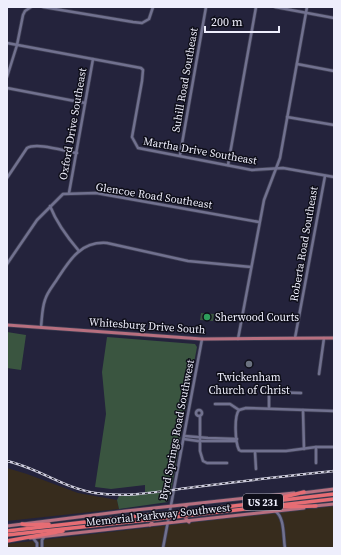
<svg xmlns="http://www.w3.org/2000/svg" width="341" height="555" font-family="'Source Serif 4',serif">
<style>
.commercial{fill:#372c1d}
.green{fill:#3a5540}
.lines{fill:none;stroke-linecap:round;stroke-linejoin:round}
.minor-casing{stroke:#3e3e53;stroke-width:4}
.major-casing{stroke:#3e3e53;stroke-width:4.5}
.highway-casing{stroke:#3e3e53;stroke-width:5}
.minor{stroke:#71718f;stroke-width:2.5}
.major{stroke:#b76f7f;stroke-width:3}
.highway{stroke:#e66d74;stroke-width:3.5}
.rail-casing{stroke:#cecddd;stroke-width:2.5}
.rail{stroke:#0e0e19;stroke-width:1;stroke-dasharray:3;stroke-linecap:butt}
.highway-bridge-casing{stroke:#3e3e53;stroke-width:5;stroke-linecap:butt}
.highway-bridge{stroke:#e66d74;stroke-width:3.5}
.leisure-dot{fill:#2e9e5b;stroke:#0e0e19;stroke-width:1.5}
.worship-dot{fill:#6b7280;stroke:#0e0e19;stroke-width:1.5}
.labels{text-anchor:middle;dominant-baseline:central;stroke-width:3;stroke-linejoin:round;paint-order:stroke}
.shield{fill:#0e0e19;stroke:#ababb8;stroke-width:1}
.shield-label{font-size:10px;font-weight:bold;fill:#eeeefc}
.street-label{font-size:11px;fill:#eeeefc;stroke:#0e0e19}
.poi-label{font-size:11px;fill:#eeeefc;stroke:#0e0e19;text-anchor:start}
</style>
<rect width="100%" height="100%" fill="#24233c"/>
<g class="commercial">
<path d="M7,468L27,474L78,493L117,500L119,509L7,521Z"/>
<path d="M334,506V548H7V544Z"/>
</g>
<g class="green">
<path d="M201,313L214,314L213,321L200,320Z"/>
<path d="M7,332L26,335L21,370L7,368Z"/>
<path d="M107,337L195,344L197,347L184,417L172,486L168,502L119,509L117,500L119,496L145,494V485L111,489L95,487L106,414L102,372Z"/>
</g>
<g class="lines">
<g class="minor-casing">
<g id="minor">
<path d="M43,7L133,22L142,23L149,19L153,7"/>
<path d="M275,7L334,18"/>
<path d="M7,43L141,68L143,70L142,81L132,137L138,148L252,170L283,168L334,177"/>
<path d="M297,64L334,71"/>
<path d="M7,77L17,45L23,15L25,11L31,7"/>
<path d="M7,88L85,103"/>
<path d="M287,117L334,125"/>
<path d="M180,155L206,7"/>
<path d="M228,165L256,7"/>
<path d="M7,178L27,148C37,142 64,151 77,153"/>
<path d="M69,193L93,59"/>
<path d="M50,206C57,224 67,237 79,251"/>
<path d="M7,264L37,220L63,194L96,193L259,222"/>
<path d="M41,327C42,318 42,308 45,300C47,293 52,287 56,281C69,261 80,241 107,243L188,261L251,267"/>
<path d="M295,338L325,176"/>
<path d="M238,339L264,200L280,158L307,7"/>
<path d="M319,374L324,338"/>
<path d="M215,404H230L239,410"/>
<path d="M269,408V392L301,393"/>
<circle cx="199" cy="413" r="3"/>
<path d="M303,410L304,449"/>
<path d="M334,411L246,408L239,410C234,416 235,442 239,450L241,451H286L316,447H334"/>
<path d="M200,417V451L203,461L207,463H227"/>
<path d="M185,436L208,438L237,439"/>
<path d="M184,439L198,441H236"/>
<path d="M316,447V463"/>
<path d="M255,452L256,469"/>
<path d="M275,511C285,517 283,537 285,548"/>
<path d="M33,538L37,543V548"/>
<path d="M42,548V540L44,537"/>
<path d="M163,548L202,339"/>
</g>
</g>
<g class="major-casing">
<g id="major">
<path d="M7,325L202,339L334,338"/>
<path d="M302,493L334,489"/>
<path d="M187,505L184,508C183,513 184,518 189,522"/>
<path d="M314,506L334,504"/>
<path d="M150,525L154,519V511L152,509"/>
<path d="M7,526L126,511L294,493"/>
<path d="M30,538L304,508"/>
</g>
</g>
<g class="highway-casing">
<g id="highway">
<path d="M280,498L304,492"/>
<path d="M279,507L316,506"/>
<path d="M192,511L334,494"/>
<path d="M192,515L334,499"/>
<path d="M22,524L27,525L49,524"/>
<path d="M7,531L147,515"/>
<path d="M7,535L147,520"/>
<path d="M7,541L63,531"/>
</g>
</g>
<use href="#minor" class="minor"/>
<use href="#major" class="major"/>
<use href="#highway" class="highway"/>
<g class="rail-casing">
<path id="rail" d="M7,461C38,468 64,488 95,493C128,498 163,491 195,487C241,481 288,476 334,471"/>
</g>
<use href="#rail" class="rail"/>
<g class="highway-bridge-casing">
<g id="highway-bridge">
<path d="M147,515L192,511"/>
<path d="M147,520L192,515"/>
</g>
</g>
<use href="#highway-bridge" class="highway-bridge"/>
</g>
<circle class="leisure-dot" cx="207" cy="317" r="4"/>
<circle class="worship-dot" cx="249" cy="364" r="4"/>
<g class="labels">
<rect class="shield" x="243" y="494" width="40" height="16" rx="3"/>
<g class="shield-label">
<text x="263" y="502">US 231</text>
</g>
<g class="street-label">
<text transform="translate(185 80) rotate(-80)">Suhill Road Southeast</text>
<text transform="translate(73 124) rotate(-80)">Oxford Drive Southeast</text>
<text transform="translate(200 151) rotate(10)">Martha Drive Southeast</text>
<text transform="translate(154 196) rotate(9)">Glencoe Road Southeast</text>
<text transform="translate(304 244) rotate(-80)">Roberta Road Southeast</text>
<text transform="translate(147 326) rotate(4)">Whitesburg Drive South</text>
<text transform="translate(177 430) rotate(-79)">Byrd Springs Road Southwest</text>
<text transform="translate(158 515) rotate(-6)">Memorial Parkway Southwest</text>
</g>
<g class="poi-label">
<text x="215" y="317">Sherwood Courts</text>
<text x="249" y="377" text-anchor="middle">Twickenham<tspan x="249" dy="13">Church of Christ</tspan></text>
</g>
</g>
<rect width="341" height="555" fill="none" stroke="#eeeefc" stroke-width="16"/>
<path d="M205 26v6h74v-6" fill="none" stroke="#eeeefc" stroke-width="2"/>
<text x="211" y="26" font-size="12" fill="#eeeefc" stroke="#0e0e19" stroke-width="3" paint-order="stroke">200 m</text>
</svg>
